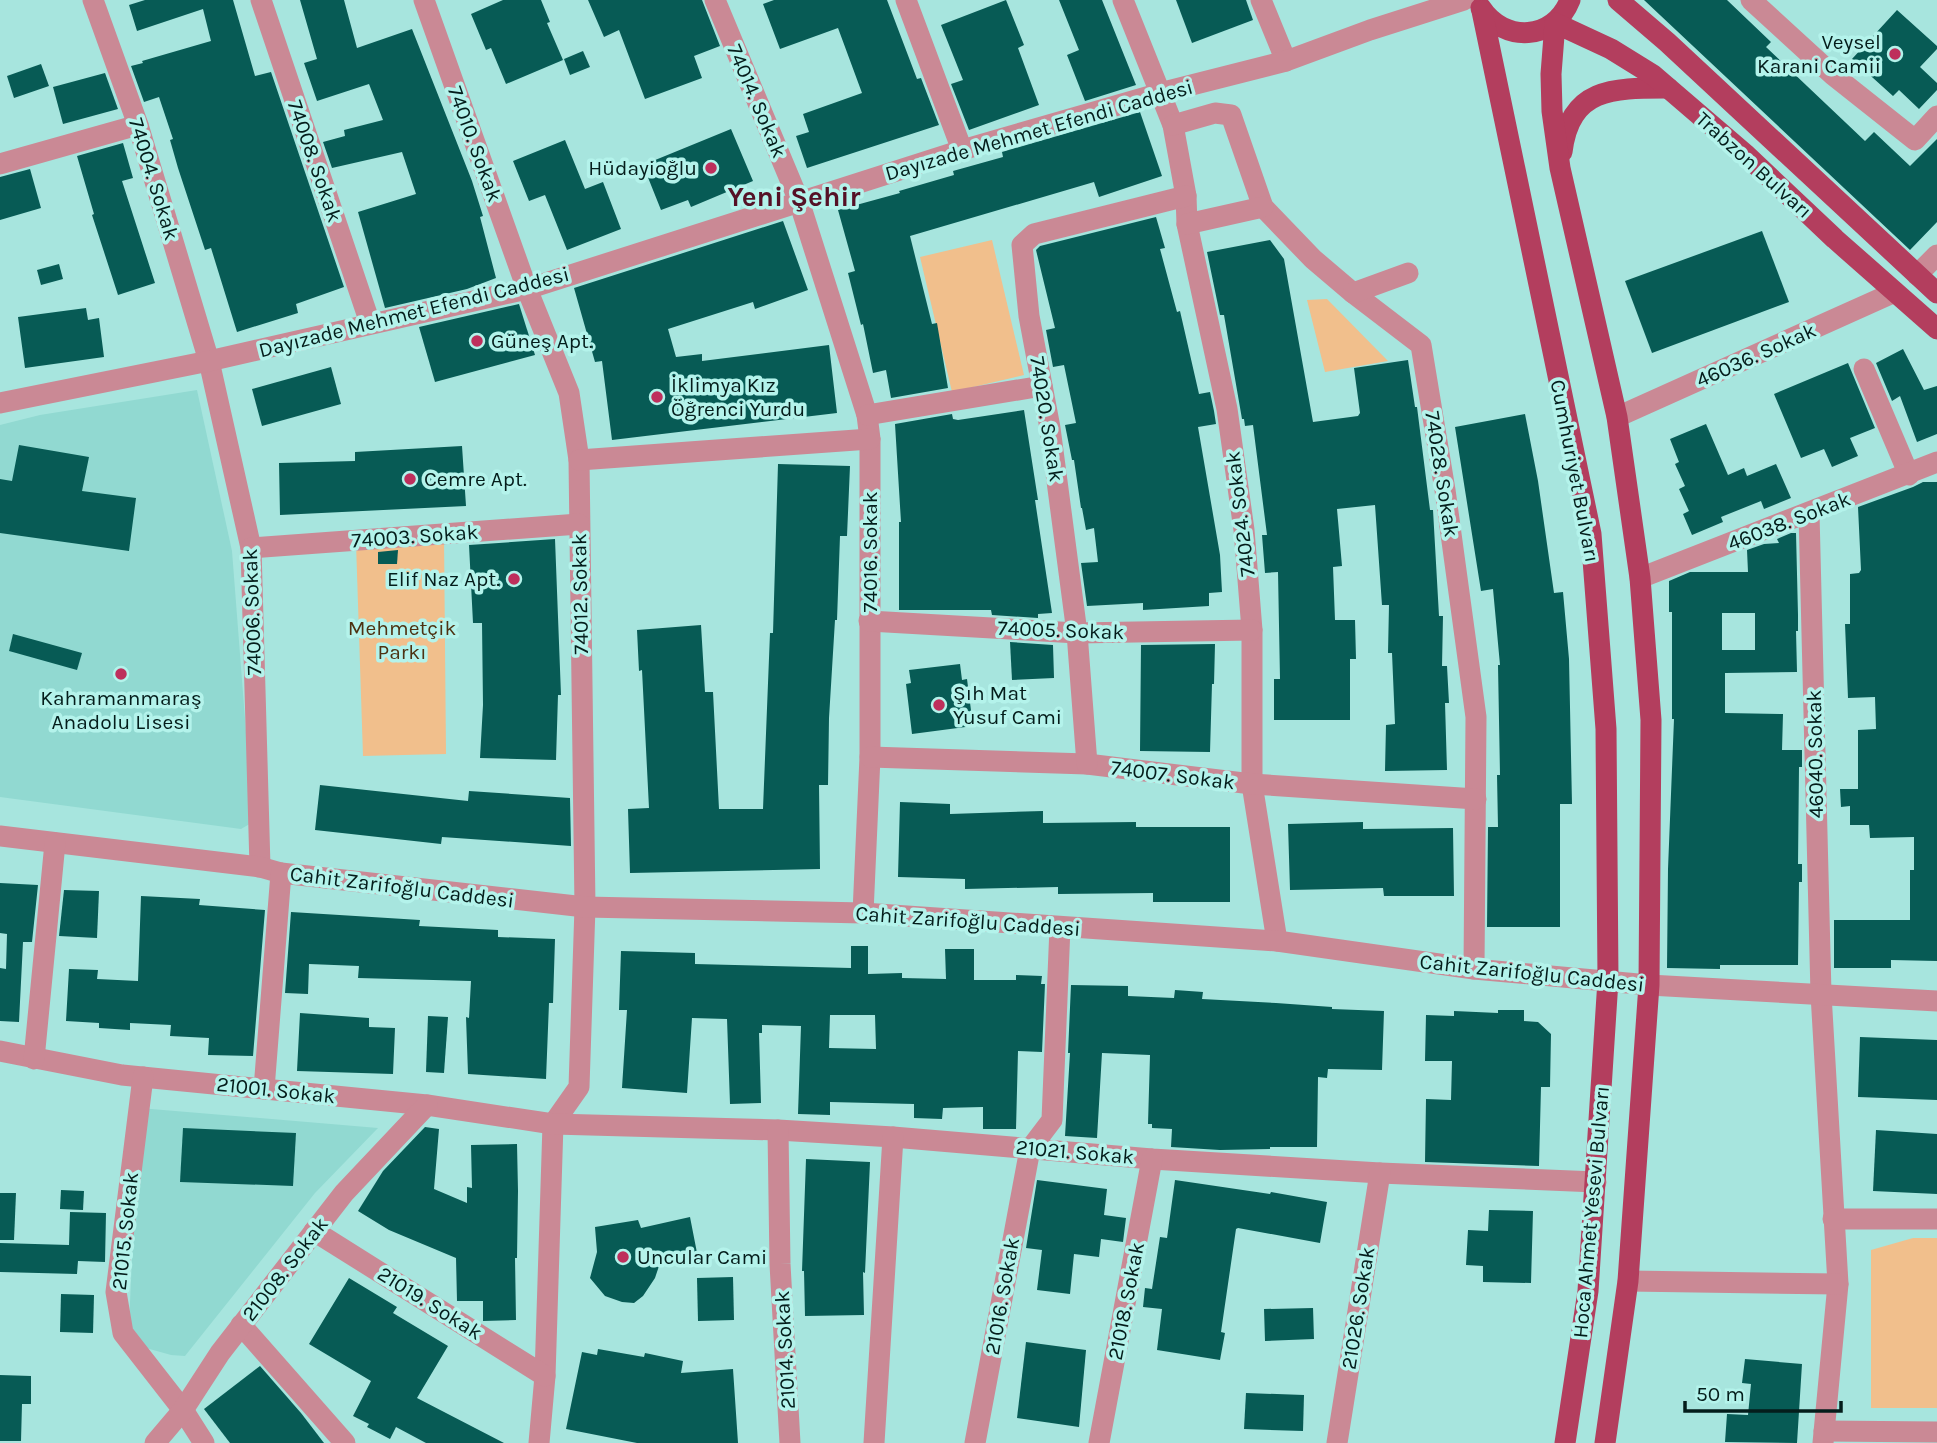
<svg xmlns="http://www.w3.org/2000/svg" width="1937" height="1443" font-family="Karla,sans-serif">
<style>
.built{fill:#91d9d1}
.green{fill:#f1bf8c}
.building{fill:#075b55;fill-rule:evenodd}
.lines{fill:none;stroke-linecap:round;stroke-linejoin:round}
.minor{stroke:#ca8995;stroke-width:21}
.major{stroke:#b33e5e;stroke-width:21}
.poi-dot{fill:#be2f5c;stroke:#b4f3eb;stroke-width:2.5}
.labels{text-anchor:middle;dominant-baseline:central;stroke-width:7;stroke-linejoin:round;paint-order:stroke}
.poi-label{font-size:21px;fill:#041d1b;stroke:#b4f3eb;text-anchor:start}
.street-label{font-size:21px;fill:#041d1b;stroke:#b4f3eb}
.park-label{font-size:21px;fill:#4d3212;stroke:#b4f3eb}
.district-label{font-size:28px;font-weight:bold;fill:#551126;stroke:#b4f3eb}
</style>
<rect width="100%" height="100%" fill="#a7e5de"/>
<g class="built">
<path d="M197,390L232,551L253,822L241,829L0,797V425L40,415Z"/>
<path d="M139,1108L378,1128L315,1193L185,1356L171,1355L139,1346L129,1324Z"/>
</g>
<g class="green">
<path d="M992,240L1024,375L952,392L920,257Z"/>
<path d="M1327,299L1388,361L1325,372L1307,300Z"/>
<path d="M444,536L446,754L363,756L356,543Z"/>
<path d="M1913,1238H1937V1408H1871V1250Z"/>
</g>
<g class="building">
<path d="M145,0H233L255,76L271,72L344,287L296,304L298,313L237,332L211,248L205,250L178,168L170,140L173,139L159,97L144,102L131,66L143,63L142,61L211,41L203,9L137,31L129,5Z"/>
<path d="M300,0H344L357,48L412,29L472,181L483,216L480,217L496,278L467,289L385,308L358,212L416,194L402,152L332,168L323,142L345,136L344,130L383,120L369,84L317,101L304,63L317,59Z"/>
<path d="M503,0H541L550,22L547,23L563,60L506,84L491,48L486,50L471,14Z"/>
<path d="M588,0H702L720,46L694,56L702,78L645,99L619,30L604,37Z"/>
<path d="M774,0H887L917,79L921,78L939,125L807,168L796,136L809,132L803,114L862,93L838,28L780,49L763,4Z"/>
<path d="M1006,0L1024,45L1018,48L1039,105L969,130L951,84L963,80L941,25Z"/>
<path d="M1059,0H1102L1136,85L1085,101L1067,55L1079,50Z"/>
<path d="M1176,0H1246L1253,20L1192,43Z"/>
<path d="M1644,0H1727L1771,42L1766,47L1865,141L1874,132L1910,166L1937,139V222L1910,250Z"/>
<path d="M1897,10L1937,46V49L1920,67L1937,83V90L1919,109L1899,90L1893,96L1852,59Z"/>
<path d="M583,51L590,67L570,75L564,59Z"/>
<path d="M41,64L49,86L14,98L7,76Z"/>
<path d="M105,73L118,109L63,124L53,87Z"/>
<path d="M1140,112L1162,176L1099,197L1094,182L910,236L932,324L937,323L948,388L891,398L886,370L873,373L863,324L861,325L848,273L855,271L838,210L900,193L899,191L954,175L953,171L1003,157L1002,152Z"/>
<path d="M731,129L753,181L691,207L688,200L661,210L643,165Z"/>
<path d="M565,140L585,189L603,182L621,229L567,250L545,195L529,201L513,161Z"/>
<path d="M123,143L133,178L122,181L155,283L118,295L92,215L94,214L77,156Z"/>
<path d="M30,169L41,208L0,220V177Z"/>
<path d="M1156,217L1165,248L1160,249L1177,312L1180,311L1199,394L1210,392L1214,411L1216,424L1198,427L1220,555L1222,592L1209,593V606L1143,610V603L1087,606L1081,563L1098,562L1094,528L1086,530L1082,508H1081L1074,460H1072L1065,425L1076,423L1064,365L1053,367L1046,330L1055,328L1036,250L1040,246Z"/>
<path d="M783,221L808,290L755,309L753,302L668,329L676,357L702,354V361L829,345L837,413L612,440L602,361L595,362L574,288Z"/>
<path d="M1762,231L1789,302L1652,353L1625,281Z"/>
<path d="M1270,240L1284,259L1313,422L1358,416L1360,413L1354,368L1408,360L1415,407H1417L1430,510H1433L1439,616H1443L1442,666H1447L1449,703H1445L1447,770L1385,771L1386,725L1395,724L1392,653H1388L1389,605H1382L1375,505L1337,509L1342,566L1333,567L1335,620H1355L1356,659H1350V720H1274V679H1280L1278,572L1265,573L1262,535H1267L1253,425L1245,426L1244,419H1242L1224,315H1220L1207,252Z"/>
<path d="M59,264L63,279L41,285L37,270Z"/>
<path d="M519,304L535,355L435,382L419,327Z"/>
<path d="M86,308L88,320L99,318L104,357L25,368L18,317Z"/>
<path d="M1903,349L1924,390L1937,386V434L1917,442L1900,396L1892,401L1876,363Z"/>
<path d="M1848,363L1875,428L1850,438L1858,456L1832,467L1824,449L1801,458L1774,394Z"/>
<path d="M331,367L341,404L262,426L252,389Z"/>
<path d="M1024,410L1038,500H1035L1052,613L1038,614V618L992,615L991,610H899V522H901L895,424L952,414L953,419L958,420Z"/>
<path d="M1525,414L1538,481L1554,593L1563,592L1569,659L1572,804H1560V927H1487L1488,827H1498L1497,775H1500L1498,665H1500L1493,589L1481,591L1455,427Z"/>
<path d="M1706,424L1728,475L1744,468L1747,476L1776,464L1791,498L1764,509L1761,501L1721,517L1723,522L1692,535L1683,514L1689,511L1679,489L1685,486L1675,464L1679,462L1670,439Z"/>
<path d="M19,445L89,457L82,491L136,498L129,551L0,533V479L12,481Z"/>
<path d="M462,446L466,506L280,515L279,463L355,461V452Z"/>
<path d="M778,464L850,466L847,536H840L837,620H835L829,718L828,785H819L820,869L630,873L628,809L649,808L642,670L639,671L637,630L701,625L705,692H713L719,809H763L770,633H773Z"/>
<path d="M1923,482H1937V961L1891,960V968H1834V920H1910V870H1914V837L1870,838L1869,825H1850V806L1841,807L1840,789H1858V730L1876,729L1875,697L1848,698L1845,624H1850V574L1859,573L1861,570L1858,507L1913,487Z"/>
<path d="M1791,533H1796L1798,615V631H1796L1797,672L1725,673V713L1783,714L1782,750H1802V767H1799L1798,864H1802V882H1799L1798,965H1720V969L1667,968L1668,869L1674,719H1672V612H1669V581L1690,572H1748L1747,550L1764,544L1779,543L1777,539ZM1722,613H1755V650H1722Z"/>
<path d="M555,539L561,695H558L556,760L480,758L483,705L482,623H473L469,545Z"/>
<path d="M398,550L397,564H378V552Z"/>
<path d="M13,634L82,653L77,670L9,651Z"/>
<path d="M1010,642L1053,645L1054,678L1012,680Z"/>
<path d="M1215,644L1214,684H1212L1210,752L1140,751L1141,645Z"/>
<path d="M960,664L962,680L967,679L973,726L912,734L906,684L911,683L909,670Z"/>
<path d="M320,785L468,801L469,791L570,798L571,846L442,837L441,844L315,830Z"/>
<path d="M900,802L950,804V814L1043,811V823L1136,822V827H1230V902H1153V893L1058,894V887L965,889V879L898,877Z"/>
<path d="M1363,822V829L1453,828L1454,896H1384L1383,888L1290,890L1288,824Z"/>
<path d="M0,883L38,885L32,942H23L19,1022L0,1021V968L6,969L7,934L0,933Z"/>
<path d="M64,890L99,891L97,938L59,936Z"/>
<path d="M141,896L200,899L199,905L265,910L253,1056L208,1055L209,1038L170,1036L171,1025L130,1023V1030L99,1028V1023L66,1021L69,969L98,970L97,979L138,981Z"/>
<path d="M291,912L420,920L419,926L498,930V937L555,939L553,1003H549L546,1079L468,1074L466,1017L469,1018L471,981L358,978L359,966L309,964L308,994L285,993Z"/>
<path d="M851,946H868V974L902,973V978L946,979L945,949H974V980H1016V975L1042,976L1041,984H1045L1042,1052L1018,1051L1016,1129H983V1107L943,1108L942,1119L914,1118V1104L830,1102V1115L798,1114L801,1026L762,1025V1033H759L761,1103L730,1104L727,1019L692,1018L687,1093L622,1088L627,1010H619L621,951L695,953V964L851,968ZM830,1015H875L876,1049L829,1048Z"/>
<path d="M1071,985L1128,986V996L1174,998L1175,990L1203,992L1202,999L1276,1003L1332,1007V1009L1384,1011L1382,1070L1328,1069L1327,1078L1318,1077L1317,1147H1270V1149L1220,1150L1171,1147L1172,1129L1152,1128V1124H1148L1150,1055L1102,1053L1097,1138L1065,1136L1070,1053H1068Z"/>
<path d="M1498,1010H1524V1021L1538,1022L1551,1034L1550,1087H1541L1539,1166L1425,1162L1426,1099L1451,1100L1452,1061H1425L1426,1015L1454,1016V1011L1498,1013Z"/>
<path d="M300,1013L369,1018V1027L395,1028L393,1074L297,1071Z"/>
<path d="M428,1016L448,1017L444,1073L426,1072Z"/>
<path d="M1860,1037L1937,1040V1100L1858,1097Z"/>
<path d="M425,1127L439,1129L434,1189L467,1203V1187L472,1188L471,1145L517,1144L518,1191L517,1258H515L516,1320L483,1321V1301H457L456,1258L389,1230L358,1211L383,1171Z"/>
<path d="M183,1128L296,1133L293,1186L180,1182Z"/>
<path d="M1876,1130L1937,1134V1194L1873,1191Z"/>
<path d="M806,1159L870,1162L865,1273L863,1272L864,1315L805,1316L804,1271H802Z"/>
<path d="M1037,1180L1107,1189L1104,1215L1126,1218L1123,1242L1101,1239L1099,1257L1074,1254L1070,1294L1037,1290L1042,1250L1026,1248Z"/>
<path d="M1175,1180L1270,1194L1271,1192L1327,1202L1320,1243L1238,1228L1236,1229L1221,1332L1225,1333L1220,1360L1157,1350L1162,1309L1143,1307L1145,1288L1152,1289L1160,1237L1167,1238Z"/>
<path d="M61,1190L84,1191L83,1210L60,1209Z"/>
<path d="M0,1193H16L14,1240H0Z"/>
<path d="M1489,1210L1533,1211L1531,1283L1483,1282V1266L1466,1265L1468,1230L1488,1231Z"/>
<path d="M70,1212L106,1213L105,1262L78,1261L77,1274L0,1272V1243L69,1245Z"/>
<path d="M690,1217L698,1258L659,1266L655,1278L643,1296L634,1303L622,1302L605,1296L590,1278L597,1252L595,1227L638,1220L641,1228Z"/>
<path d="M733,1277L734,1320L698,1321L697,1278Z"/>
<path d="M349,1278L397,1307L393,1313L448,1346L417,1398L504,1443H426L396,1427L390,1439L367,1427L369,1424L353,1416L371,1381L309,1344Z"/>
<path d="M61,1294L94,1295L93,1333L60,1332Z"/>
<path d="M1313,1308L1314,1339L1265,1341L1264,1309Z"/>
<path d="M1026,1342L1086,1350L1079,1427L1017,1418Z"/>
<path d="M598,1349L644,1357L645,1353L683,1361L681,1373L733,1369L738,1443H637L566,1429L582,1352L597,1355Z"/>
<path d="M1745,1359L1802,1364L1797,1443L1725,1442L1727,1414L1748,1415L1751,1384L1742,1383Z"/>
<path d="M260,1366L301,1413L324,1443H230L204,1409Z"/>
<path d="M0,1375L31,1376V1404H22L21,1441H0Z"/>
<path d="M1246,1393L1304,1395L1303,1431L1244,1429Z"/>
</g>
<g class="lines">
<g class="minor">
<path d="M93,0L138,125L209,361L251,548L260,867"/>
<path d="M261,0L370,323"/>
<path d="M424,0L527,289L569,393L579,460L585,907L579,1087L553,1124L545,1376L539,1443"/>
<path d="M715,0L799,201L867,415L870,439V757L863,913"/>
<path d="M906,0L962,150"/>
<path d="M1123,0L1173,125L1186,196L1187,224L1227,409L1244,530L1252,630V784L1277,941"/>
<path d="M1261,0L1286,61"/>
<path d="M1751,0L1833,75L1915,140L1937,116"/>
<path d="M1173,125L1215,113L1231,115L1263,207L1313,259L1353,293L1421,345L1445,490L1476,717L1474,969"/>
<path d="M0,164L138,125"/>
<path d="M1187,224L1263,207"/>
<path d="M1917,275L1937,255"/>
<path d="M1353,293L1408,273"/>
<path d="M1864,369L1909,475"/>
<path d="M0,403L209,361L527,289L962,150L1160,93L1286,61L1370,30L1464,0"/>
<path d="M867,415L1042,386"/>
<path d="M1617,417L1895,292"/>
<path d="M579,460L870,439"/>
<path d="M1809,513L1821,994L1838,1284L1823,1443"/>
<path d="M251,548L579,524"/>
<path d="M1640,578L1937,462"/>
<path d="M869,621L1077,633L1252,630"/>
<path d="M870,757L1087,764L1252,784L1476,799"/>
<path d="M1087,764L1077,633L1050,428L1029,316L1022,245L1034,234L1186,196"/>
<path d="M0,836L260,867L281,873L585,907L863,913L1277,941L1474,969L1649,985L1937,1001"/>
<path d="M0,1051L122,1075L427,1105L553,1124L778,1130L893,1137L1152,1159L1380,1173L1596,1182"/>
<path d="M34,1059L55,843"/>
<path d="M143,1077L116,1292L123,1333L183,1410L204,1443"/>
<path d="M264,1089L281,873"/>
<path d="M778,1130L780,1264L790,1443"/>
<path d="M1833,1219H1937"/>
<path d="M314,1231L545,1376"/>
<path d="M1628,1281L1838,1284"/>
<path d="M241,1325L345,1443"/>
<path d="M1824,1431L1937,1432"/>
<path d="M155,1443L183,1410L220,1353L344,1193L427,1105"/>
<path d="M874,1443L893,1137"/>
<path d="M975,1443L1030,1149L1052,1120L1060,927"/>
<path d="M1099,1443L1152,1159"/>
<path d="M1337,1443L1380,1173"/>
</g>
<g class="major">
<path d="M1618,0L1667,42L1937,293"/>
<path d="M1481,8C1504,43 1554,41 1570,0"/>
<path d="M1482,11L1591,534L1606,729L1608,980L1588,1291L1565,1443"/>
<path d="M1562,152C1570,87 1614,88 1668,88"/>
<path d="M1605,1443L1628,1281L1649,985L1651,720L1640,578L1617,417L1560,168L1552,111L1551,74L1555,23L1611,49L1653,75L1745,154L1835,239L1937,329"/>
</g>
</g>
<g class="poi-dot">
<circle cx="1895" cy="54" r="7"/>
<circle cx="711" cy="168" r="7"/>
<circle cx="477" cy="341" r="7"/>
<circle cx="657" cy="397" r="7"/>
<circle cx="410" cy="479" r="7"/>
<circle cx="514" cy="579" r="7"/>
<circle cx="121" cy="674" r="7"/>
<circle cx="939" cy="705" r="7"/>
<circle cx="623" cy="1257" r="7"/>
</g>
<g class="labels">
<g class="poi-label">
<text x="1881" y="42" text-anchor="end">Veysel<tspan x="1881" dy="24">Karani Camii</tspan></text>
<text x="697" y="168" text-anchor="end">Hüdayioğlu</text>
<text x="491" y="341">Güneş Apt.</text>
<text x="671" y="385">İklimya Kız<tspan x="671" dy="24">Öğrenci Yurdu</tspan></text>
<text x="424" y="479">Cemre Apt.</text>
<text x="500" y="579" text-anchor="end">Elif Naz Apt.</text>
<text x="953" y="693">Şıh Mat<tspan x="953" dy="24">Yusuf Cami</tspan></text>
<text x="121" y="698" text-anchor="middle">Kahramanmaraş<tspan x="121" dy="24">Anadolu Lisesi</tspan></text>
<text x="637" y="1257">Uncular Cami</text>
</g>
<g class="street-label">
<text transform="translate(757 101) rotate(67)">74014. Sokak</text>
<text transform="translate(1039 130) rotate(-16)">Dayızade Mehmet Efendi Caddesi</text>
<text transform="translate(475 144) rotate(70)">74010. Sokak</text>
<text transform="translate(315 161) rotate(71)">74008. Sokak</text>
<text transform="translate(1754 165) rotate(42)">Trabzon Bulvarı</text>
<text transform="translate(154 179) rotate(73)">74004. Sokak</text>
<text transform="translate(414 312) rotate(-14)">Dayızade Mehmet Efendi Caddesi</text>
<text transform="translate(1756 355) rotate(-24)">46036. Sokak</text>
<text transform="translate(1047 419) rotate(81)">74020. Sokak</text>
<text transform="translate(1575 471) rotate(79)">Cumhuriyet Bulvarı</text>
<text transform="translate(1442 474) rotate(81)">74028. Sokak</text>
<text transform="translate(1240 514) rotate(-97)">74024. Sokak</text>
<text transform="translate(1789 521) rotate(-21)">46038. Sokak</text>
<text transform="translate(415 536) rotate(-4)">74003. Sokak</text>
<text transform="translate(870 552) rotate(-90)">74016. Sokak</text>
<text transform="translate(580 594) rotate(-91)">74012. Sokak</text>
<text transform="translate(252 612) rotate(-92)">74006. Sokak</text>
<text transform="translate(1061 630) rotate(2)">74005. Sokak</text>
<text transform="translate(1815 754) rotate(-91)">46040. Sokak</text>
<text transform="translate(1173 775) rotate(7)">74007. Sokak</text>
<text transform="translate(402 887) rotate(7)">Cahit Zarifoğlu Caddesi</text>
<text transform="translate(968 921) rotate(4)">Cahit Zarifoğlu Caddesi</text>
<text transform="translate(1532 973) rotate(6)">Cahit Zarifoğlu Caddesi</text>
<text transform="translate(276 1090) rotate(6)">21001. Sokak</text>
<text transform="translate(1075 1152) rotate(5)">21021. Sokak</text>
<text transform="translate(1591 1212) rotate(-85)">Hoca Ahmet Yesevi Bulvarı</text>
<text transform="translate(125 1231) rotate(-84)">21015. Sokak</text>
<text transform="translate(285 1269) rotate(-52)">21008. Sokak</text>
<text transform="translate(1002 1296) rotate(-80)">21016. Sokak</text>
<text transform="translate(1126 1301) rotate(-79)">21018. Sokak</text>
<text transform="translate(430 1303) rotate(32)">21019. Sokak</text>
<text transform="translate(1358 1308) rotate(-81)">21026. Sokak</text>
<text transform="translate(785 1350) rotate(-93)">21014. Sokak</text>
</g>
<g class="park-label">
<text x="402" y="628">Mehmetçik<tspan x="402" dy="24">Parkı</tspan></text>
</g>
<g class="district-label">
<text x="794" y="196">Yeni Şehir</text>
</g>
</g>
<path d="M1685 1401v10h156v-10" fill="none" stroke="#041d1b" stroke-width="3.5"/>
<text x="1696" y="1401" font-size="21" fill="#041d1b" stroke="#b4f3eb" stroke-width="5" paint-order="stroke">50 m</text>
</svg>
